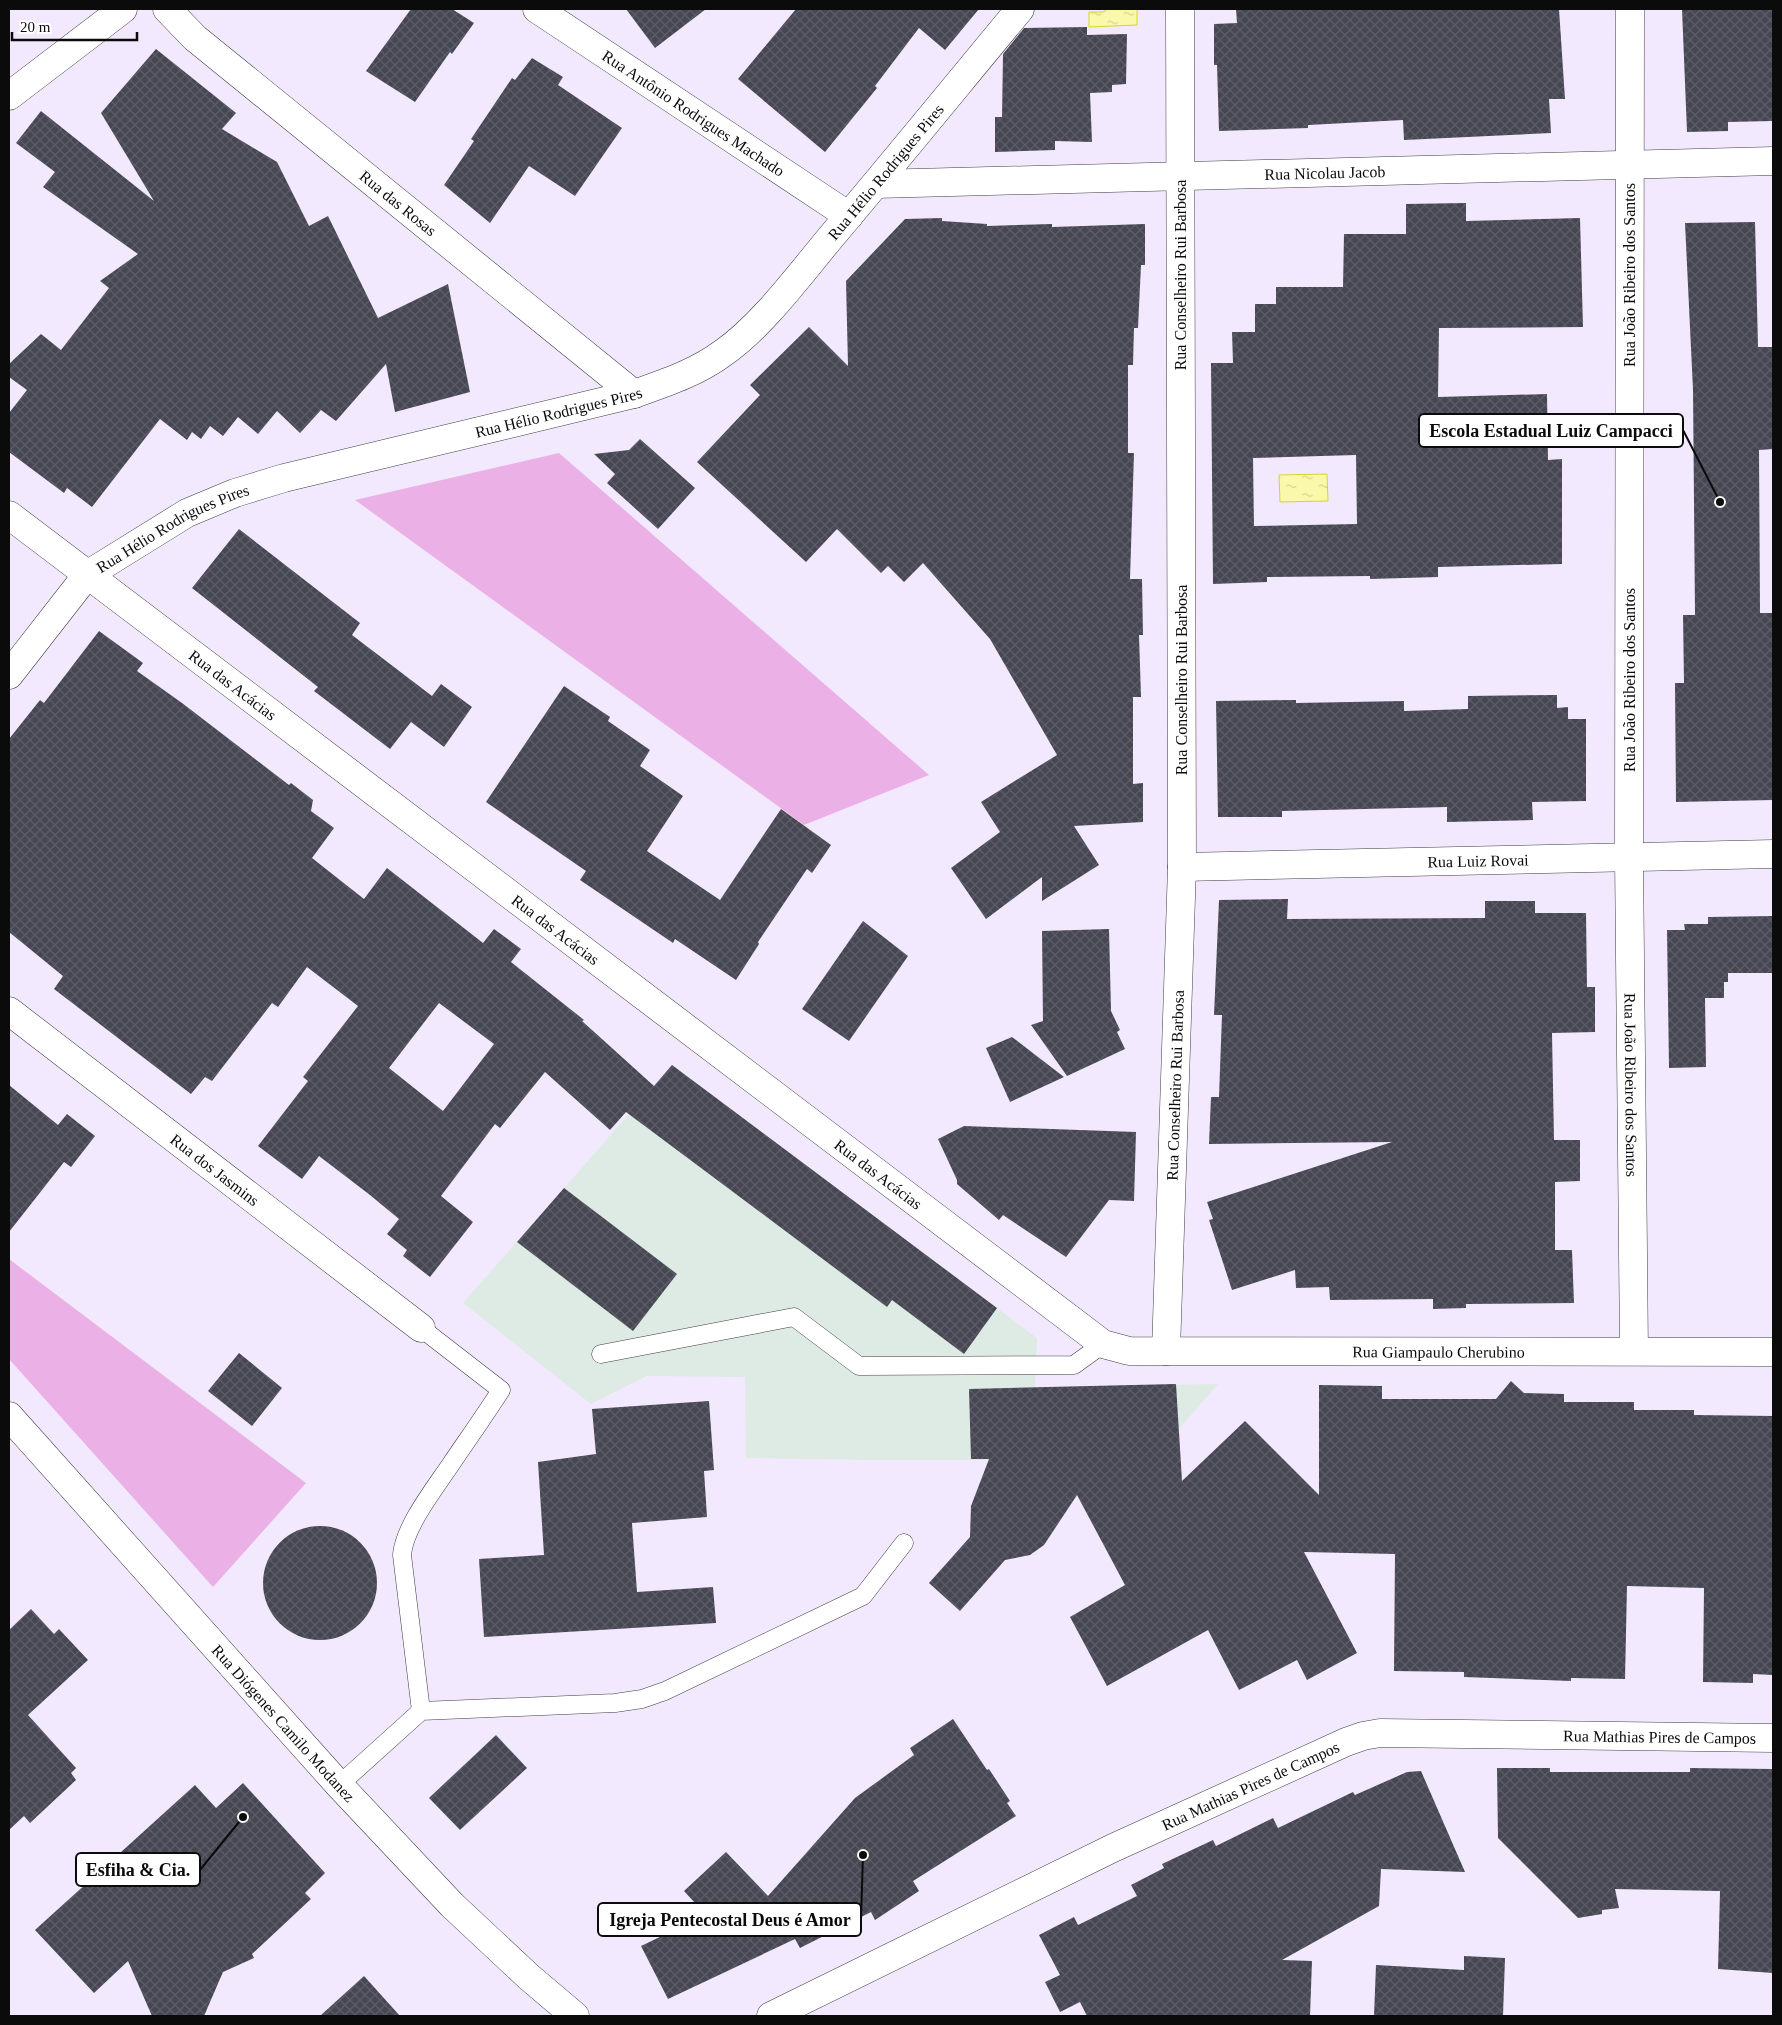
<svg xmlns="http://www.w3.org/2000/svg" width="1782" height="2025" font-family="Georgia,serif">
<style>
.industrial{fill:#deebe4}
.grass{fill:#ebb0e6}
.water{fill:url(#water-ripples);stroke:#d5d62c}
.building{fill:url(#building-cross-hatch);fill-rule:evenodd}
.lines{fill:none;stroke-linecap:round;stroke-linejoin:round}
.lane-casing{stroke:#3e3e3e;stroke-width:19}
.street-casing{stroke:#3e3e3e;stroke-width:29}
.lane{stroke:#fff;stroke-width:18}
.street{stroke:#fff;stroke-width:28}
.labels{text-anchor:middle;dominant-baseline:central;stroke-width:5;stroke-linejoin:round;paint-order:stroke}
.street-label{font-size:16px;fill:#0b0b0b;stroke:#fff}
.leader{fill:none;stroke:#0b0b0b;stroke-width:2}
.callout-dot{fill:#0b0b0b;stroke:#fff;stroke-width:2}
.callout{fill:#fff;stroke:#0b0b0b;stroke-width:2}
.callout-label{font-size:18px;text-anchor:middle;font-weight:bold;fill:#0b0b0b}
</style>
<defs>
<pattern id="water-ripples" width="26" height="14" patternUnits="userSpaceOnUse" patternTransform="scale(1.25)"><rect width="26" height="14" fill="#faf8aa"/><path d="M2 4q2-2 4 0t4 0M15 11q2-2 4 0t4 0" fill="none" stroke="#d5d391"/></pattern>
<pattern id="building-cross-hatch" width="8" height="8" patternUnits="userSpaceOnUse" patternTransform="scale(1.25)"><rect width="8" height="8" fill="#474754"/><path d="M0 0l8 8M0 8l8-8" fill="none" stroke="#5d5d68"/></pattern>
</defs>
<rect width="100%" height="100%" fill="#f2e9ff"/>
<path class="industrial" d="M672,1065L1037,1338L1035,1387L1218,1384L1179,1429L1074,1460H871L746,1458L745,1377L647,1376L591,1404L463,1303Z"/>
<g class="grass">
<path d="M559,453L929,775L804,825L355,500Z"/>
<path d="M9,1259L306,1483L213,1587L9,1359Z"/>
</g>
<g class="water">
<path d="M1107,9H1137V25L1089,27V12H1104Z"/>
<path d="M1327,474L1328,501L1280,502L1279,475Z"/>
</g>
<g class="building">
<path d="M411,9H452L474,23L452,54L450,52L415,102L366,71Z"/>
<path d="M626,9H706L655,48Z"/>
<path d="M796,9H979L945,50L919,28L875,86L877,88L825,152L738,79Z"/>
<path d="M1236,9H1559L1565,99H1549L1551,133L1404,140L1403,120L1308,125V128L1219,131L1217,65H1214V24L1237,23Z"/>
<path d="M1682,9H1773V121L1728,122V131L1687,132Z"/>
<path d="M1087,27V35L1127,34L1126,84L1112,85V92L1090,93L1092,142L1055,141V150L995,152V117H1002L1003,54L1024,28Z"/>
<path d="M156,49L236,113L222,129L277,162L309,226L328,216L378,318L448,284L470,392L395,412L386,364L336,421L321,410L300,433L277,411L258,434L238,417L223,436L210,426L201,439L192,432L187,440L160,419L92,507L67,488L64,493L9,452V413L27,390L9,377V364L41,334L61,350L109,288L100,281L138,254L43,187L55,172L16,143L41,111L154,201L101,113Z"/>
<path d="M532,58L563,77L558,85L622,128L575,196L529,166L490,223L444,185L474,141L471,139L512,78L515,80Z"/>
<path d="M1466,203V221L1580,218L1583,327L1439,328L1438,397L1547,394L1548,460L1562,459V564L1438,567V577L1370,579V576L1267,577V582L1213,584L1211,363H1233L1232,332H1255V304H1276V287H1343L1344,234H1406V204ZM1356,455L1357,524L1254,526L1253,458Z"/>
<path d="M942,218V221L987,224V226L1052,224V227L1145,224V265H1141L1138,328H1134L1133,365H1128V453H1134L1130,579H1142L1143,635H1139L1141,697H1133V784L1143,783V822L1074,826L1099,865L1042,901V877L986,919L951,868L1000,832L981,802L1057,755L990,639L923,563L904,582L888,566L881,573L837,529L806,562L697,462L760,395L750,385L809,327L848,366L846,281L905,219Z"/>
<path d="M1755,222L1758,347H1773V449L1759,450L1760,613H1773V800L1676,802L1675,683H1684L1683,615H1695L1693,390L1685,223Z"/>
<path d="M640,439L695,488L658,529L607,483L615,474L594,454L629,450Z"/>
<path d="M239,529L360,623L352,635L432,696L441,684L472,707L444,747L411,722L390,749L314,691L318,687L192,588Z"/>
<path d="M99,631L143,663L137,671L182,703L289,785L291,783L313,800L311,811L334,828L312,858L364,899L387,868L483,943L494,929L521,949L511,962L584,1020L582,1021L654,1086L672,1065L997,1308L964,1354L892,1300L887,1307L626,1112L610,1130L545,1072L500,1128L495,1124L441,1196L473,1222L430,1277L403,1256L407,1250L387,1234L399,1219L370,1195L319,1156L302,1179L258,1146L308,1081L303,1077L358,1006L307,967L278,1007L272,1003L212,1081L205,1077L191,1094L54,989L63,976L9,932V739L40,700L44,703ZM439,1003L494,1044L443,1111L389,1068Z"/>
<path d="M564,686L610,717L608,721L650,750L640,766L683,796L647,851L720,900L781,809L831,845L812,873L807,869L758,942L759,944L736,980L675,939L673,943L580,880L586,871L486,802Z"/>
<path d="M1557,695V708L1568,707V719H1586V801L1532,802L1533,820L1447,822V807L1282,811V817H1218L1216,701L1296,700V703L1404,701V711L1468,709V696Z"/>
<path d="M1288,899L1287,919L1485,918V901H1535V913H1586L1587,987H1595V1032L1552,1033L1554,1140H1580V1181L1555,1182V1250H1572L1574,1303L1466,1304V1308L1433,1309V1299L1330,1300L1329,1287L1296,1288L1295,1270L1232,1290L1209,1220L1213,1219L1207,1202L1392,1142L1209,1144L1211,1097H1219L1222,1015H1214L1219,900Z"/>
<path d="M1773,916V973H1728V982H1724V998H1705L1706,1067L1669,1068L1667,930H1685L1684,924H1708V917Z"/>
<path d="M863,921L908,956L849,1041L802,1009Z"/>
<path d="M1109,929L1111,1011L1120,1030L1117,1032L1125,1049L1067,1076L1031,1025L1043,1021L1042,931Z"/>
<path d="M1012,1037L1064,1077L1010,1102L986,1048Z"/>
<path d="M9,1085L58,1125L67,1114L95,1136L71,1167L64,1162L9,1232Z"/>
<path d="M964,1126L1136,1132L1134,1201L1109,1200L1066,1257L1003,1215L999,1220L957,1184V1180L938,1139Z"/>
<path d="M564,1188L677,1274L633,1331L517,1242Z"/>
<path d="M239,1353L282,1388L252,1426L208,1391Z"/>
<path d="M1511,1381L1524,1393L1564,1394V1402H1634V1410H1694V1415L1773,1416V1675L1753,1674V1683L1703,1682L1704,1588L1627,1586L1625,1679L1571,1678V1681L1464,1677V1672L1394,1671L1395,1554L1304,1552L1357,1653L1307,1680L1297,1660L1239,1690L1208,1630L1107,1686L1070,1617L1125,1585L1077,1495L1044,1545L1030,1555L1005,1560L960,1611L929,1583L970,1537L971,1506L989,1459H971L969,1389L1176,1384L1182,1481L1245,1421L1319,1495V1385L1382,1386V1399H1496Z"/>
<path d="M709,1401L714,1470L704,1471L707,1517L632,1523L637,1592L713,1587L716,1623L484,1637L479,1559L544,1555L538,1462L596,1454L592,1409Z"/>
<circle cx="320" cy="1583" r="57"/>
<path d="M31,1609L54,1634L59,1629L88,1660L28,1715L76,1768L71,1773L76,1780L30,1823L24,1816L9,1830V1630Z"/>
<path d="M953,1719L987,1770L989,1769L1010,1801L1007,1803L1016,1816L913,1881L919,1891L875,1920L871,1912L800,1948L795,1939L668,1999L641,1946L706,1915L684,1891L726,1852L768,1896L855,1798L914,1755L910,1748Z"/>
<path d="M496,1735L527,1768L460,1830L429,1798Z"/>
<path d="M1497,1768H1550V1772H1690V1768L1773,1769V1973L1718,1969L1720,1891L1615,1889L1619,1908L1602,1910V1914L1578,1918L1498,1838Z"/>
<path d="M1421,1771L1465,1872L1381,1869L1379,1906L1282,1960L1312,1961L1310,2016H1087L1080,2002L1060,2012L1045,1982L1060,1975L1039,1935L1074,1917L1078,1925L1137,1896L1131,1885L1164,1868L1162,1864L1213,1840L1216,1846L1273,1818L1278,1828L1353,1792L1355,1795L1407,1772Z"/>
<path d="M243,1783L325,1873L305,1893L311,1899L252,1954L254,1958L223,1972L204,2016H152L128,1961L94,1993L35,1930L195,1785L216,1808Z"/>
<path d="M1464,1956L1505,1958L1503,2016H1374L1376,1965L1464,1970Z"/>
<path d="M364,1976L400,2016H320Z"/>
</g>
<g class="lines">
<g class="lane-casing">
<g id="lane">
<path d="M421,1328L501,1390C485,1415 468,1439 451,1464C435,1488 404,1527 402,1555L421,1711"/>
<path d="M601,1354L794,1317L859,1366L1074,1365L1103,1344"/>
<path d="M339,1785L421,1711L615,1703L642,1699L665,1691L863,1596L904,1543"/>
</g>
</g>
<g class="street-casing">
<g id="street">
<path id="s1" d="M167,9L195,38L634,394"/>
<path id="s2" d="M537,9L849,216"/>
<path id="s3" d="M1630,9L1629,858L1634,1351"/>
<path d="M9,96L123,9"/>
<path id="s4" d="M876,184L1773,161"/>
<path id="s5" d="M9,515L1103,1344L1129,1351L1773,1352"/>
<path id="s6" d="M9,675L87,575L187,513L235,493L284,478L634,394C665,383 696,373 723,353C762,326 800,274 831,237C895,161 957,85 1020,9"/>
<path id="s7" d="M1182,867L1773,854"/>
<path id="s8" d="M9,1011L421,1328"/>
<path id="s9" d="M1166,1351L1182,867L1180,9"/>
<path id="s10" d="M9,1416L339,1785L452,1905L529,1977L575,2016"/>
<path id="s11" d="M771,2016L1113,1848L1346,1742L1363,1736L1380,1733L1773,1738"/>
</g>
</g>
<use href="#lane" class="lane"/>
<use href="#street" class="street"/>
</g>
<g class="labels">
<g class="street-label">
<text stroke="none"><textPath href="#s2" startOffset="188">Rua Antônio Rodrigues Machado</textPath></text>
<text stroke="none"><textPath href="#s6" startOffset="1050">Rua Hélio Rodrigues Pires</textPath></text>
<text stroke="none"><textPath href="#s4" startOffset="449">Rua Nicolau Jacob</textPath></text>
<text stroke="none"><textPath href="#s1" startOffset="302">Rua das Rosas</textPath></text>
<text transform="translate(1180 275) rotate(-90)">Rua Conselheiro Rui Barbosa</text>
<text transform="translate(1629 275) rotate(-90)">Rua João Ribeiro dos Santos</text>
<text stroke="none"><textPath href="#s6" startOffset="630">Rua Hélio Rodrigues Pires</textPath></text>
<text stroke="none"><textPath href="#s6" startOffset="225">Rua Hélio Rodrigues Pires</textPath></text>
<text transform="translate(1181 680) rotate(-90)">Rua Conselheiro Rui Barbosa</text>
<text transform="translate(1629 680) rotate(-90)">Rua João Ribeiro dos Santos</text>
<text stroke="none"><textPath href="#s5" startOffset="281">Rua das Acácias</textPath></text>
<text stroke="none"><textPath href="#s7" startOffset="296">Rua Luiz Rovai</textPath></text>
<text stroke="none"><textPath href="#s5" startOffset="686">Rua das Acácias</textPath></text>
<text stroke="none"><textPath href="#s9" startOffset="266">Rua Conselheiro Rui Barbosa</textPath></text>
<text stroke="none"><textPath href="#s3" startOffset="1076">Rua João Ribeiro dos Santos</textPath></text>
<text stroke="none"><textPath href="#s8" startOffset="260">Rua dos Jasmins</textPath></text>
<text stroke="none"><textPath href="#s5" startOffset="1091">Rua das Acácias</textPath></text>
<text stroke="none"><textPath href="#s5" startOffset="1709">Rua Giampaulo Cherubino</textPath></text>
<text stroke="none"><textPath href="#s10" startOffset="412">Rua Diógenes Camilo Modanez</textPath></text>
<text stroke="none"><textPath href="#s11" startOffset="952">Rua Mathias Pires de Campos</textPath></text>
<text stroke="none"><textPath href="#s11" startOffset="532">Rua Mathias Pires de Campos</textPath></text>
</g>
</g>
<path class="leader" d="M1720 502L1683 430M243 1817L200 1870M863 1855L861 1919"/>
<g class="callout-dot">
<circle cx="1720" cy="502" r="5"/>
<circle cx="243" cy="1817" r="5"/>
<circle cx="863" cy="1855" r="5"/>
</g>
<g class="callout">
<rect x="1419" y="414" width="264" height="33" rx="5"/>
<rect x="76" y="1853" width="124" height="33" rx="5"/>
<rect x="598" y="1903" width="263" height="33" rx="5"/>
</g>
<g class="callout-label">
<text x="1551" y="437">Escola Estadual Luiz Campacci</text>
<text x="138" y="1876">Esfiha &amp; Cia.</text>
<text x="730" y="1926">Igreja Pentecostal Deus é Amor</text>
</g>
<rect width="1782" height="2025" fill="none" stroke="#0b0b0b" stroke-width="20"/>
<path d="M12 32v8h125v-8" fill="none" stroke="#0b0b0b" stroke-width="2.5"/>
<text x="20" y="32" font-size="15" fill="#0b0b0b" stroke="#ffffff" stroke-width="4" paint-order="stroke">20 m</text>
</svg>
